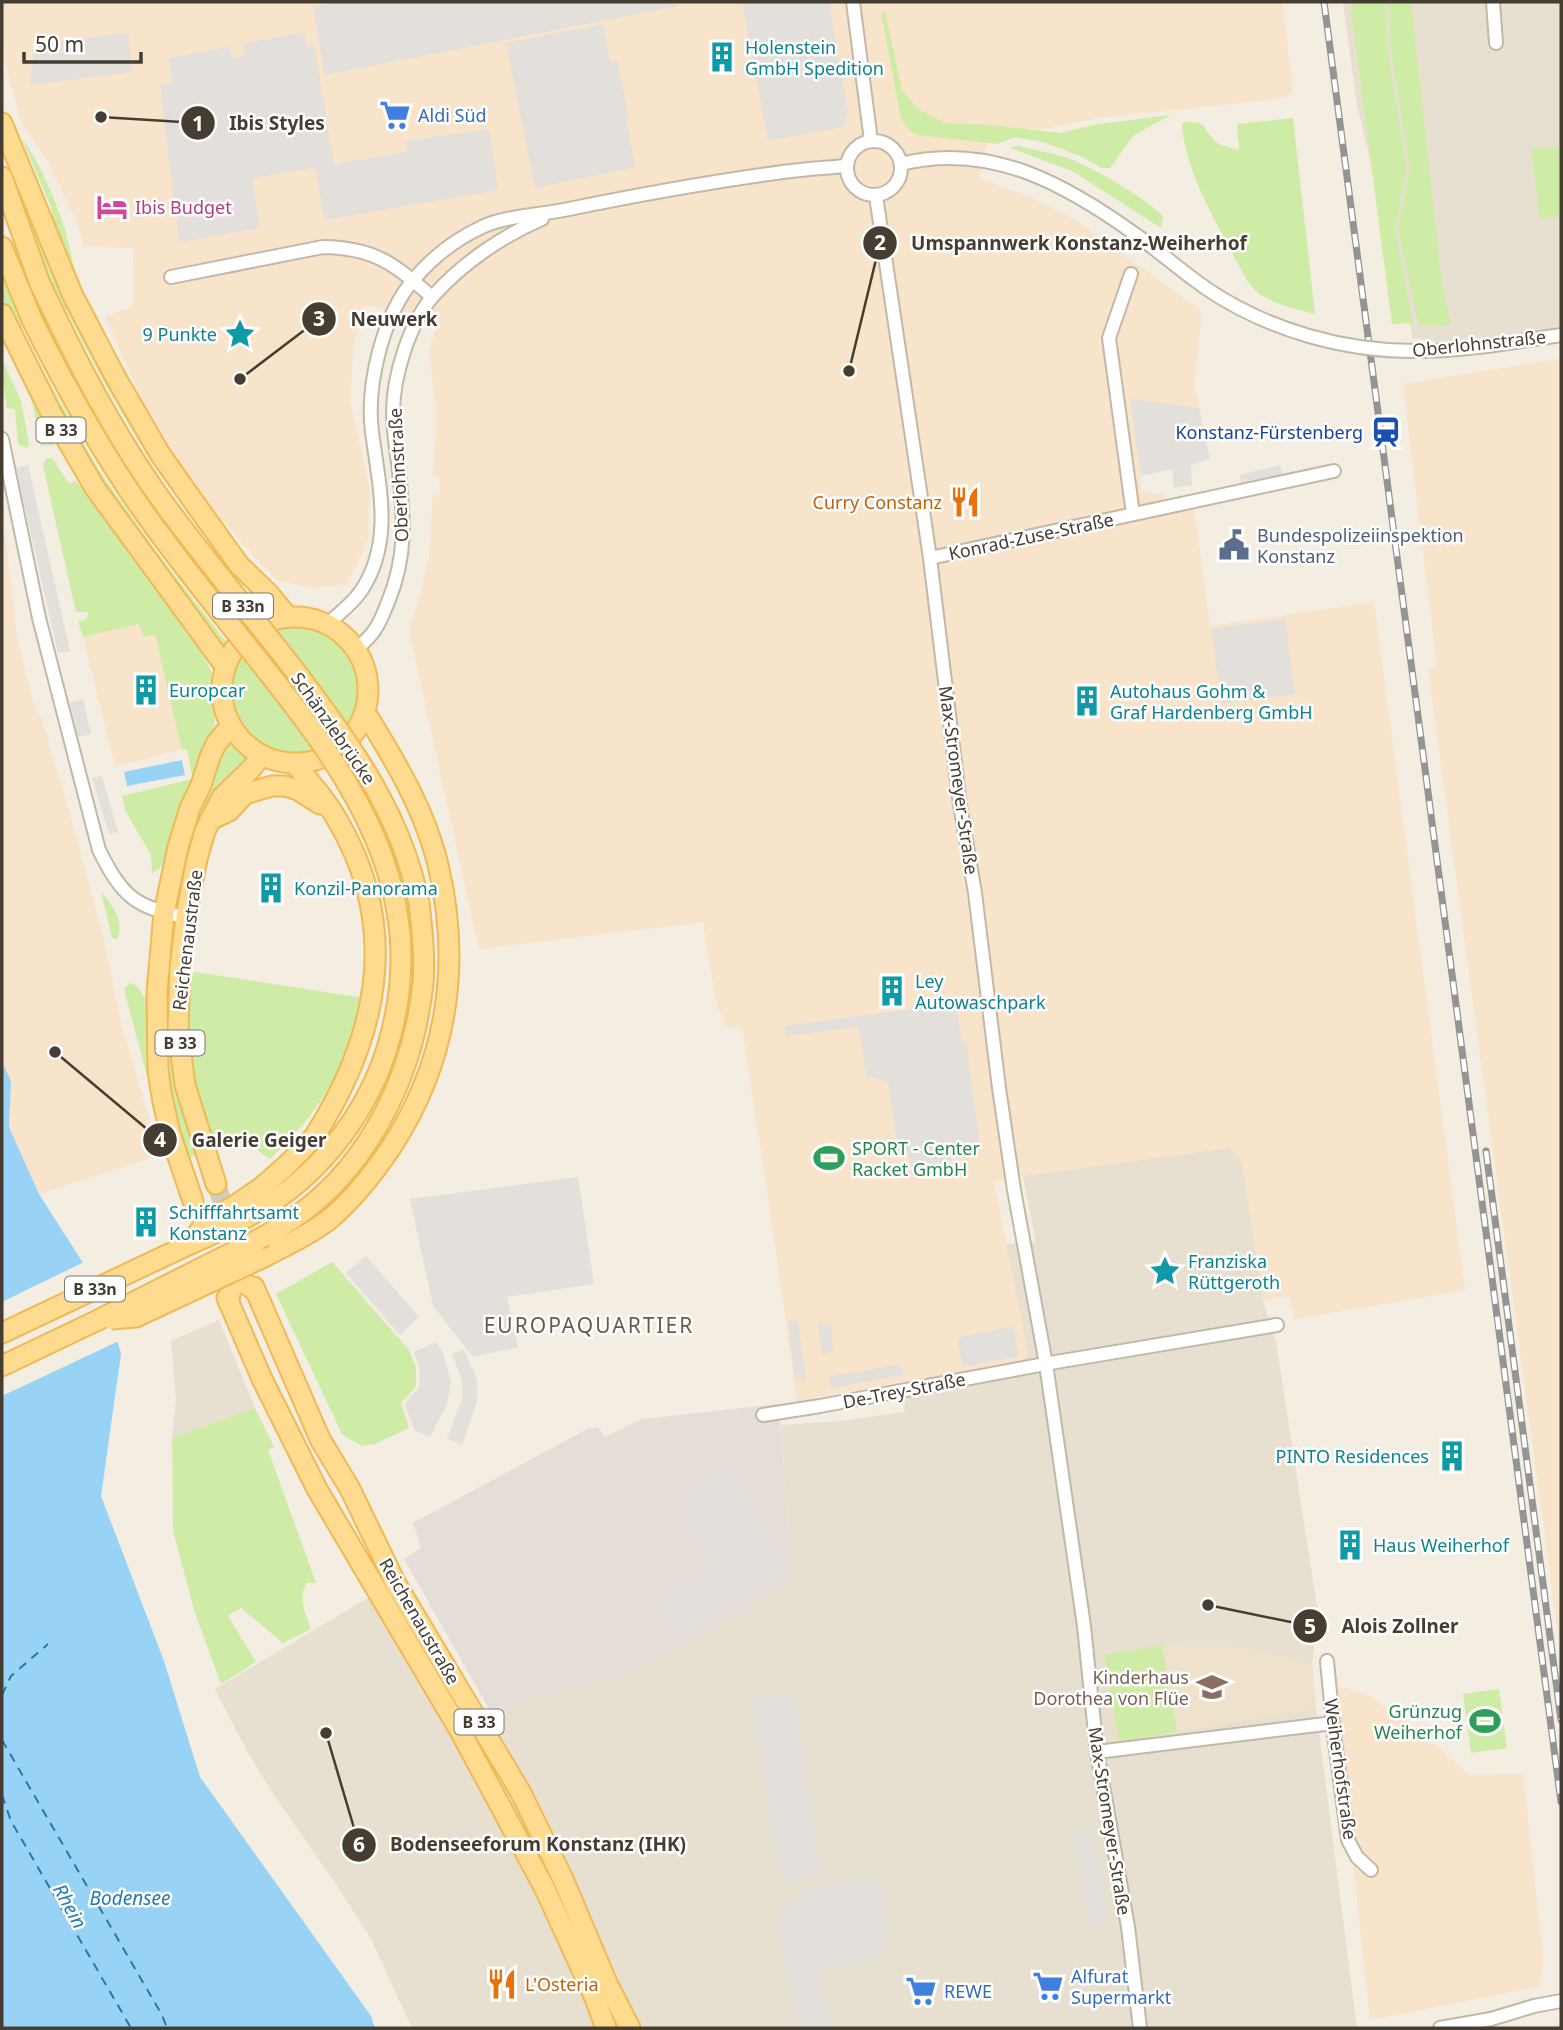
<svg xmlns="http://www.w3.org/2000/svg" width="1563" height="2030" font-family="'Noto Sans',sans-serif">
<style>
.residential{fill:#e7dfd0}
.commercial{fill:#f8e3cb}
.industrial{fill:#e5ded8}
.education{fill:#eee2cb}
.green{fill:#cfeca7}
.parking{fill:#e3e0dc}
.water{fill:#98d3f6}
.pier{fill:#f3ede2}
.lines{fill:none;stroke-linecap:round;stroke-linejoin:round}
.ferry{stroke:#227ab2;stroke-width:2;stroke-dasharray:9 7;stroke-linecap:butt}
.primary-tunnel{stroke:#d0cabf;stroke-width:19;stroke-dasharray:19 10;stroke-linecap:butt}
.street-casing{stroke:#c2b8a7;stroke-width:16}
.primary-casing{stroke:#eeba55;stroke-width:23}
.street{stroke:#fff;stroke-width:12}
.primary{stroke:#ffdb8f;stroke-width:19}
.rail-casing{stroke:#949494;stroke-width:7}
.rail{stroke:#fff;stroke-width:4.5;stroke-dasharray:13;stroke-linecap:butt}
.street-bridge-casing{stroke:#c2b8a7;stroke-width:16;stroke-linecap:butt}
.primary-bridge-casing{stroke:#eeba55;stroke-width:23;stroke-linecap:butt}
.street-bridge{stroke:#fff;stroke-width:12}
.primary-bridge{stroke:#ffdb8f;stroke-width:19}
.labels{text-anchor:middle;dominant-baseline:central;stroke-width:5;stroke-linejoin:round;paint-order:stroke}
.shield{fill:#fff;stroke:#7d7770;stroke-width:2}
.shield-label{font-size:16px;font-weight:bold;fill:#453d32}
.culture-label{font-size:18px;fill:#0d838f;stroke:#fff;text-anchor:start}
.shop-label{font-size:18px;fill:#366cbe;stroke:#fff;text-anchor:start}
.hotel-label{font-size:18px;fill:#b23c85;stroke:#fff;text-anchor:start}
.street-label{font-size:18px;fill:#453d32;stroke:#fff}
.transit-label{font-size:18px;fill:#164399;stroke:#fff;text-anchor:end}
.food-label{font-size:18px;fill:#c56008;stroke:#fff;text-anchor:end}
.service-label{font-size:18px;fill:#4e5e75;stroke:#fff;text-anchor:start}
.leisure-label{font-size:18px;fill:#27864d;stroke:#fff;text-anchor:start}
.education-label{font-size:18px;fill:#785e54;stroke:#fff;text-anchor:end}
.water-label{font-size:19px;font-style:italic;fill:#227ab2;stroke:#fff}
.quarter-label{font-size:21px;letter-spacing:2px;fill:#695b49;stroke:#fff}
.leader{fill:none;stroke:#453d32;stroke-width:2.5}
.callout-dot{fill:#453d32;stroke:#fff;stroke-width:2.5}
.mark-label{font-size:21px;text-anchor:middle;font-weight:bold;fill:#fff}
.callout-label{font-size:19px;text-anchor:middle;font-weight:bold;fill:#453d32;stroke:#fff;stroke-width:5;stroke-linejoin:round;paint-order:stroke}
</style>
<rect width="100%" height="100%" fill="#f3ede2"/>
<g class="residential">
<path d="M1343,2H1561V335L1475,347L1413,338L1357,105Z"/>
<path d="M1229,1148L1242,1161L1263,1300L1276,1342L1318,1613L1312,1665L1316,1709L1357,2028H412L371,1939L340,1890L272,1792L247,1751L215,1689L371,1596L448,1720L630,1673L792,1585L781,1425L841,1421L905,1412L900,1354L1000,1244L1036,1242L1023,1176Z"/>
<path d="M219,1320L255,1408L172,1438L176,1399L171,1341Z"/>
</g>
<g class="commercial">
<path d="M2,2H1282L1293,91L1285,98L1097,118L1040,130L992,125L979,178L1027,196L1074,219L1196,307L1202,313L1194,384L1199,408L1130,400L1141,476L1139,483L1143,491L1154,495L1163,493L1165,507L1193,501L1210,626L1374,602L1465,1290L1294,1319L1290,1296L1263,1300L1242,1161L1229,1148L1023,1176L994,1182L1028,1354L1022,1360L797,1401L774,1236L742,1028H728L717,1006L703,922L479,949L410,635L411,624L420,597L429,558L433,495H440L439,475H433L437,416L429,349L439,320L365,305L354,344L350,400L370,491L368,540L347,584L313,588L276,580L209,506L157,433L105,317L134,306L133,248L84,246L76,220L48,162L22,124L6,67L2,38Z"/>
<path d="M1561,359V1655L1428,668L1437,667L1403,384Z"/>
<path d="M5,532L17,638L32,699L43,723L73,825L104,940L121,1023L160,1155L39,1194L9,1127L11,1081L2,1062V533Z"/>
<path d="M156,619L187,748L115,767L83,637Z"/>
<path d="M1334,1685L1366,1694L1406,1721L1470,1775L1523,1774L1543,1957L1540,1986L1370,2020Z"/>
</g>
<path class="industrial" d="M779,1404L792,1585L630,1673L489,1709L404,1559L421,1548L413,1523L589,1428L598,1427L605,1437L642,1419Z"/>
<path class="education" d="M1162,1645L1229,1646L1268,1653L1312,1665L1316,1709L1119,1742L1104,1655Z"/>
<g class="green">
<path d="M1350,2H1385L1388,53L1407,168L1395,228L1413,323L1392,324Z"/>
<path d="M1388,2H1411L1442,284L1451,325L1419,326L1398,228L1410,168L1391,52Z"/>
<path d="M885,12L902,90L918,109L945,123L992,125L1060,133L1098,124L1171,115L1134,135L1110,168H1102L1080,156L1043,142L1015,137L997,144L918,135L909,130L901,119L881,13Z"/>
<path d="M1293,118L1315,314C1296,309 1270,304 1255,290C1245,280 1239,265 1232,253C1212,215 1184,166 1182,123C1208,119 1201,128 1216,142C1221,146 1232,148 1239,150L1237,124Z"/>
<path d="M21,137C41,164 54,197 65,229C70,246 72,265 79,282C86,299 101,317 104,335L96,324L57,241L51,207Z"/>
<path d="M2,145L78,320L276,610L266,613C227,564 188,515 153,463C120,413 92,361 65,308L63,309L30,232Z"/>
<path d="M1019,146C1036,151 1056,153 1073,160C1104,174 1137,193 1163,216L1161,228L1072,171L1010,148Z"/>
<path d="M1561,146V216L1540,219L1531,149Z"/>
<path d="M2,273L24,326L21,328L50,383L98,469L156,551L227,643L223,651L94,471L16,330L2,297Z"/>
<path d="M2,329L36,401L54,445L41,446L32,402L2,337Z"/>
<path d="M2,359L21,401L29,444L27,448L18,444L15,409L7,408L2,379Z"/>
<path d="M48,458L53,459L69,484L75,481L92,497L103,510L130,556L200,647L212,674L215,713L214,731L168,853C164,861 161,870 152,873L151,855L126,812L122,796L193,779L187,749L182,750L155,634L144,637L139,624L83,637L78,620L83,621L88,616V612H76L43,466L45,460Z"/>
<circle cx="295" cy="690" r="62"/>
<path d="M228,736L247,757L225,779L213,795L181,890L177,889L189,835Z"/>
<path d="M101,892C112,904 125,921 117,939L112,938Z"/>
<path d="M167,972H172L197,1154L191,1157L186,1155L171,1103L166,1057Z"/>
<path d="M196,972L364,998C343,1070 325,1107 270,1159L249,1144L212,1147L192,1073L187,1033L188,975Z"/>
<path d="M130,983L137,986L149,1004L154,1102L125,993V988Z"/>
<path d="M332,1262L409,1350L416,1368V1386L401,1403L409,1428L375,1444L361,1446L342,1434L276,1294Z"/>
<path d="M255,1408L274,1447L268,1450L316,1583H307C297,1598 306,1614 311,1629L283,1643L241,1608L228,1616L256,1662L221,1684L195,1613L173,1531L172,1438Z"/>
<path d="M1162,1645L1177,1732L1119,1742L1104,1655Z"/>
<path d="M1499,1689L1507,1748L1471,1753L1463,1694Z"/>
</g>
<g class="parking">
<path d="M336,2H677L678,6L325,75L314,15V6Z"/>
<path d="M742,2H829L848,113L843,127L768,141Z"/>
<path d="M603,24L610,62L618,61L628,117L626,119L635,167L535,188L506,43Z"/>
<path d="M305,32L306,45L314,44L334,164L407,152L406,141L489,129L498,190L325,220L315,167L252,178L260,228L179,242L160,84L172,82L169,58L230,47L232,58L245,56L243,44Z"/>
<path d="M128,33L133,72L29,85L36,44Z"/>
<path d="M1130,399L1199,408L1210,459L1191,465L1192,485L1174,488L1172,469L1141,476Z"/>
<path d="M28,465L70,651L58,653L16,468Z"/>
<path d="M1280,465L1284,481L1242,490L1240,475Z"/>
<path d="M1285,619L1295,694L1222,704L1211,629Z"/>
<path d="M83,699L91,734L78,737L70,703Z"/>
<path d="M102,776L118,832L109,834L92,778Z"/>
<path d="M956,1003L962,1042H966L980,1145L950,1150L952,1161L911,1167L909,1155L899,1157L888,1082L866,1076L859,1027L786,1036L785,1026Z"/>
<path d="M578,1177L594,1284L507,1297L518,1347L473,1357L433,1306L410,1199Z"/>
<path d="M366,1256L419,1317L400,1335L346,1273Z"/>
<path d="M798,1320L806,1379L795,1380L788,1321Z"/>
<path d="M830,1323L834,1352L822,1354L818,1325Z"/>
<path d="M1013,1326L1019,1356L963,1367L957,1338Z"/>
<path d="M436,1342L443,1353L451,1381L447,1404L430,1437L415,1431L405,1404L419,1387L420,1370L414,1352Z"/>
<path d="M464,1349L477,1380V1402L462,1445L447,1439L462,1399V1380L452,1354Z"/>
<path d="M900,1364L903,1375L831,1388L829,1377Z"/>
<path d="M727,1473L784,1570L680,1630L662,1601L718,1568L680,1502Z"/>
<path d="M794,1690L821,1876L780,1883L752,1696Z"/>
<path d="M1092,1828L1109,1924L1090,1928L1073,1831Z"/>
<path d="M865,1877L877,1879L881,1885L891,1945L878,1948L879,1960L820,1969L829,2028H797L776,1911L788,1909L810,1887Z"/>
</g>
<g class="water">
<path d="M182,760L185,775L127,786L124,772Z"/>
<path d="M2,1062L11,1081L9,1127L39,1194L106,1299L121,1354L101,1496L164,1661L200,1777L371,2016L375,2028H2Z"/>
</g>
<path class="pier" d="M86,1261L110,1298L121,1340L2,1396V1302Z"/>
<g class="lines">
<g class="ferry">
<path d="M2,1695L11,1676L48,1644"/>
<path d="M2,1740L162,2015L167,2028"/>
<path d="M2,1795L11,1821L131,2028"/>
</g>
<g class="primary-tunnel">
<path d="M216,1184L244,1262"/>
<path d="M193,1201L219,1276"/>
</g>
<g class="street-casing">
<g id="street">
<path d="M853,2L871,141"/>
<path d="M1493,2L1496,43"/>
<circle cx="874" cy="168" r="27"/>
<path d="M901,164C991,141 1069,186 1139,237"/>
<path d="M876,196L930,558L960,805L975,893L999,1088L1014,1190L1046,1364L1084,1626L1097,1752L1128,1927L1140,2028"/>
<path d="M1131,274L1109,338L1133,514"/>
<path d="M171,277L323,247C376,248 394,264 432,297"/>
<path d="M2,439L39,618L99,850C122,896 135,908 186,917"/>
<path d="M930,558L1334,471"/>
<path d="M327,624C339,614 352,604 361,591C394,542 379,486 372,432C366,385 383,314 415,278C433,257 456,239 482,227C505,216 539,215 564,210C637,195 709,182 783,172C804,169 825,168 846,166"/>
<path d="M356,650C362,644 369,638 374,631C380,623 384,612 388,602C407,556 404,520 399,472C397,452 393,433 393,413C393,377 409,323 434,295C463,263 502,236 542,219"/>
<path d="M763,1415L820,1406L1056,1362L1277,1325"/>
<path d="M1327,1661L1334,1735L1348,1840L1357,1857L1371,1870"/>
<path d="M1097,1752L1333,1723"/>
<path d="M1440,2028L1491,2019L1534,2006L1561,2001"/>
</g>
</g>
<g class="primary-casing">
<g id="primary">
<path d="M2,123L73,296L116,378L160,454L196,505L239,565L269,594L288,617"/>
<path d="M2,177L40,284L54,313"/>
<path d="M2,247L33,322"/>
<path d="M2,314L50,411L95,488L225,666"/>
<circle cx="295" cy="690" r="73"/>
<path d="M294,763C310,782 327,801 339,823C401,930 377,1038 314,1137"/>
<path d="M210,820L229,811L245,794L272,786H285L298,790L320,804"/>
<path d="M216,1184L185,1085L178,1031L180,968L186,917L197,859L205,831L222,797L251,769L262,755"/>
<path d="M193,1201L170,1133L162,1097L158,1071L157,992L164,913L178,847L190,808L201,785L210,757L216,744L231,725"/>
<path d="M265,1236C277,1229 289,1221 301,1213C373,1160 414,1070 423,983C425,956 422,929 419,903"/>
<path d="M262,1258C285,1246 311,1234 331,1218C354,1198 373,1174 390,1149C447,1063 462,965 438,865C425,810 394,759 365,712"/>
<path d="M254,1287L320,1439L350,1489L396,1584L521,1793L563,1879L607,1983L630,2028"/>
<path d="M227,1298L262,1379L317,1489L460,1731L545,1889L594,1996L606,2028"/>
<path d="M229,1303C229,1283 240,1276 255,1291"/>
<path d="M2,1333L188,1245"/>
<path d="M2,1366L96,1321"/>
</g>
</g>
<use href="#street" class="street"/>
<use href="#primary" class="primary"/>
<g class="rail-casing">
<g id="rail">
<path d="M1324,2L1561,1802"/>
<path d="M1486,1151L1561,1720"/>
</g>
</g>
<use href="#rail" class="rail"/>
<g class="street-bridge-casing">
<path id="street-bridge" d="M1139,237C1162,254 1184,273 1207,289C1268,330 1345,352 1419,351C1466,351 1514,342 1561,335"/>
</g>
<g class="primary-bridge-casing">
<g id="primary-bridge">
<path d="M54,313C86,380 121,445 165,505C209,565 257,621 302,680C354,749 402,817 419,903"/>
<path d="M33,322C68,392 105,459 151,522C185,569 222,615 259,661C350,775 434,890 388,1045C369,1109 325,1168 269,1204C243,1221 215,1233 188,1245"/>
<path d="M191,1242L208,1220L231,1208L262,1187L287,1165L314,1137"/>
<path d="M111,1319L136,1317L262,1258"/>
<path d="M96,1321L265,1236"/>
</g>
</g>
<use href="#street-bridge" class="street-bridge"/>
<use href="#primary-bridge" class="primary-bridge"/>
</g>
<defs>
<g id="building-bare" transform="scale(2.415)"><path d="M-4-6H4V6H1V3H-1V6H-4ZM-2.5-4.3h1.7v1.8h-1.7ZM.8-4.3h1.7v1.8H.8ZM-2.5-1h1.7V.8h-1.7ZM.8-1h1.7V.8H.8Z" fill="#0f9aa8" stroke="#fff" stroke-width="2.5" paint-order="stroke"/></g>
<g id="supermarket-bare" transform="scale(2.415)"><path d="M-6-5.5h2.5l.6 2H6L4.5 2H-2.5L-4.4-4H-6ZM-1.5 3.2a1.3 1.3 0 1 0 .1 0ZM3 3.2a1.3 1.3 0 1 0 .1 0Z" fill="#3f7fe0" stroke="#fff" stroke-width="2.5" paint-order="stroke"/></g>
<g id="hotel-bare" transform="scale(2.415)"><path d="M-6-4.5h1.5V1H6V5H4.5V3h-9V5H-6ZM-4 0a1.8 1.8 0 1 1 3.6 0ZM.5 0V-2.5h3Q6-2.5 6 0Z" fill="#d1479c" stroke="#fff" stroke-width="2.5" paint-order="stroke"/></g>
<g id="sight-bare" transform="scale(2.415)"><path d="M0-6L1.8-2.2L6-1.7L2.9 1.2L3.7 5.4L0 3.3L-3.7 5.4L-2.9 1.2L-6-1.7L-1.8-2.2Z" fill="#0f9aa8" stroke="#fff" stroke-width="2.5" paint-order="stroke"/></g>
<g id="station-bare" transform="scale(2.415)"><path d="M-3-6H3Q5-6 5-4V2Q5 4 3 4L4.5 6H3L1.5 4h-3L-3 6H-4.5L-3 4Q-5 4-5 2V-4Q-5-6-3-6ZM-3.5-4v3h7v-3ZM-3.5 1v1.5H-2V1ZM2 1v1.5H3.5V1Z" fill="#1a4fb4" stroke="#fff" stroke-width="2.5" paint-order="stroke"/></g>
<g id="restaurant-bare" transform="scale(2.415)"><path d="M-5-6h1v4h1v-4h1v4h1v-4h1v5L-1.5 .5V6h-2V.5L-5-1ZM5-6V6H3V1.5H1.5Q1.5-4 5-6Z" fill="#e8710a" stroke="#fff" stroke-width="2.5" paint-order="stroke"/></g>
<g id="civic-bare" transform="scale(2.415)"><path d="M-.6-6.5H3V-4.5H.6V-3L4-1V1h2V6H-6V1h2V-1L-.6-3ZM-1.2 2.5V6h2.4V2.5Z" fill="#5c6f8a" stroke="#fff" stroke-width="2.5" paint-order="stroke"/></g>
<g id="stadium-bare" transform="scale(2.415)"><path d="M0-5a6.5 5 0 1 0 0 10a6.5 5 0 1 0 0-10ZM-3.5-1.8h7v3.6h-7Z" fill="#2e9e5b" stroke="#fff" stroke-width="2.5" paint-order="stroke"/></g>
<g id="school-bare" transform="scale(2.415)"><path d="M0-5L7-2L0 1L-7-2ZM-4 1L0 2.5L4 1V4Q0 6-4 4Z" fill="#8d6e63" stroke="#fff" stroke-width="2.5" paint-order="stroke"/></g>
</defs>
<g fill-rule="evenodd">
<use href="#building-bare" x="722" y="57"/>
<use href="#supermarket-bare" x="395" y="115"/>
<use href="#hotel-bare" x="112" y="207"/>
<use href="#sight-bare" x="240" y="334"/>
<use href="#station-bare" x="1386" y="432"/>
<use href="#restaurant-bare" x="965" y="502"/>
<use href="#civic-bare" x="1234" y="545"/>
<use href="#building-bare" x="146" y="690"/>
<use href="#building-bare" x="1087" y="701"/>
<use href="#building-bare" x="271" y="888"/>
<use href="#building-bare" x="892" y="991"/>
<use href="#stadium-bare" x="829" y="1158"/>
<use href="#building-bare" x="146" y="1222"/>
<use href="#sight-bare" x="1165" y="1271"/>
<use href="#building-bare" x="1452" y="1456"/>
<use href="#building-bare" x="1350" y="1545"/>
<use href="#school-bare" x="1212" y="1687"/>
<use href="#stadium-bare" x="1485" y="1721"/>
<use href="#restaurant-bare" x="502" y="1984"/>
<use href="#supermarket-bare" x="1048" y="1986"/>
<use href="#supermarket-bare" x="921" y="1991"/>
</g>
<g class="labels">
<g class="shield">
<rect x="36.5" y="417.5" width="49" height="25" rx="5"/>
<rect x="213" y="593.5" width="60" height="25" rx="5"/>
<rect x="155.5" y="1030.5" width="49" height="25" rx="5"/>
<rect x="65" y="1276.5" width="60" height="25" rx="5"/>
<rect x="454.5" y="1709.5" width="49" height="25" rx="5"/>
</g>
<g class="shield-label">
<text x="61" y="430">B 33</text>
<text x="243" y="606">B 33n</text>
<text x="180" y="1043">B 33</text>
<text x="95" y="1289">B 33n</text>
<text x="479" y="1722">B 33</text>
</g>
<g class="culture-label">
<text x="745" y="47">Holenstein<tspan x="745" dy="21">GmbH Spedition</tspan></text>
<text x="217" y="334" text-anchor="end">9 Punkte</text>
<text x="169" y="690">Europcar</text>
<text x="1110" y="691">Autohaus Gohm &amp;<tspan x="1110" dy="21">Graf Hardenberg GmbH</tspan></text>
<text x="294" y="888">Konzil-Panorama</text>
<text x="915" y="981">Ley<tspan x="915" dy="21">Autowaschpark</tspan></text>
<text x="169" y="1212">Schifffahrtsamt<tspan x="169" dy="21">Konstanz</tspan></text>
<text x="1188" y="1261">Franziska<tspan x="1188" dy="21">Rüttgeroth</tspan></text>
<text x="1429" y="1456" text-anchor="end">PINTO Residences</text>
<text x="1373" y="1545">Haus Weiherhof</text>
</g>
<g class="shop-label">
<text x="418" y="115">Aldi Süd</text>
<text x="1071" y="1976">Alfurat<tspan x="1071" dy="21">Supermarkt</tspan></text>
<text x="944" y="1991">REWE</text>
</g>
<g class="hotel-label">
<text x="135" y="207">Ibis Budget</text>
</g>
<g class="street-label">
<text transform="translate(1479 343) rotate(-6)">Oberlohnstraße</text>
<text transform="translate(398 475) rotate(-93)">Oberlohnstraße</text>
<text transform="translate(1031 536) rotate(-12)">Konrad-Zuse-Straße</text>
<text transform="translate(334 728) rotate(55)">Schänzlebrücke</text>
<text transform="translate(959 780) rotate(82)">Max-Stromeyer-Straße</text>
<text transform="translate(187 940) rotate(-83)">Reichenaustraße</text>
<text transform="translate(904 1390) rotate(-11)">De-Trey-Straße</text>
<text transform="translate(420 1621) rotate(60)">Reichenaustraße</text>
<text transform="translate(1341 1769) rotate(82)">Weiherhofstraße</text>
<text transform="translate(1110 1821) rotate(81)">Max-Stromeyer-Straße</text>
</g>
<g class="transit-label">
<text x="1363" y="432">Konstanz-Fürstenberg</text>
</g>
<g class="food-label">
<text x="942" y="502">Curry Constanz</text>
<text x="525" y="1984" text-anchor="start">L'Osteria</text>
</g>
<g class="service-label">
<text x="1257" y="535">Bundespolizeiinspektion<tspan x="1257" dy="21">Konstanz</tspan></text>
</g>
<g class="leisure-label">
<text x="852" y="1148">SPORT - Center<tspan x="852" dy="21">Racket GmbH</tspan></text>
<text x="1462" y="1711" text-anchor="end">Grünzug<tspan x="1462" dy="21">Weiherhof</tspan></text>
</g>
<g class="education-label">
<text x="1189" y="1677">Kinderhaus<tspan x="1189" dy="21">Dorothea von Flüe</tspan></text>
</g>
<g class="water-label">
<text x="130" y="1898">Bodensee</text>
<text transform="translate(70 1906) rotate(61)">Rhein</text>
</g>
<g class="quarter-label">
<text x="589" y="1325">EUROPAQUARTIER</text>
</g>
</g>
<path class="leader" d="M101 117L198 123M849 371L880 243M240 379L319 319M55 1052L160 1140M1208 1605L1310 1626M326 1733L359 1845"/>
<g class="callout-dot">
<circle cx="101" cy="117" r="7"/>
<circle cx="849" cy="371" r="7"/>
<circle cx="240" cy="379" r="7"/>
<circle cx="55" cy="1052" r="7"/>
<circle cx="1208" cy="1605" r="7"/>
<circle cx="326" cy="1733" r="7"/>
<circle cx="198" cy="123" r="18"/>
<circle cx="880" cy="243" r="18"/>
<circle cx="319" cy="319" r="18"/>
<circle cx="160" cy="1140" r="18"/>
<circle cx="1310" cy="1626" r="18"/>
<circle cx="359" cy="1845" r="18"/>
</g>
<g class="mark-label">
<text x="198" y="131">1</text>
<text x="880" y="250">2</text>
<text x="319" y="326">3</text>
<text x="160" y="1147">4</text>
<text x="1310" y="1634">5</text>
<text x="359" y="1852">6</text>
</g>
<g class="callout-label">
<text x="277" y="130">Ibis Styles</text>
<text x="1079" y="250">Umspannwerk Konstanz-Weiherhof</text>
<text x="394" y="326">Neuwerk</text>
<text x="259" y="1147">Galerie Geiger</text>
<text x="1400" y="1633">Alois Zollner</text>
<text x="538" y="1851">Bodenseeforum Konstanz (IHK)</text>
</g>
<rect width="1563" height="2030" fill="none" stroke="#453d32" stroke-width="7"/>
<path d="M24 52v10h117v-10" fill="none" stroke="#453d32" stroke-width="3.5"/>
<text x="35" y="52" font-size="21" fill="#453d32" stroke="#ffffff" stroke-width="5" paint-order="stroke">50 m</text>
</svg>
